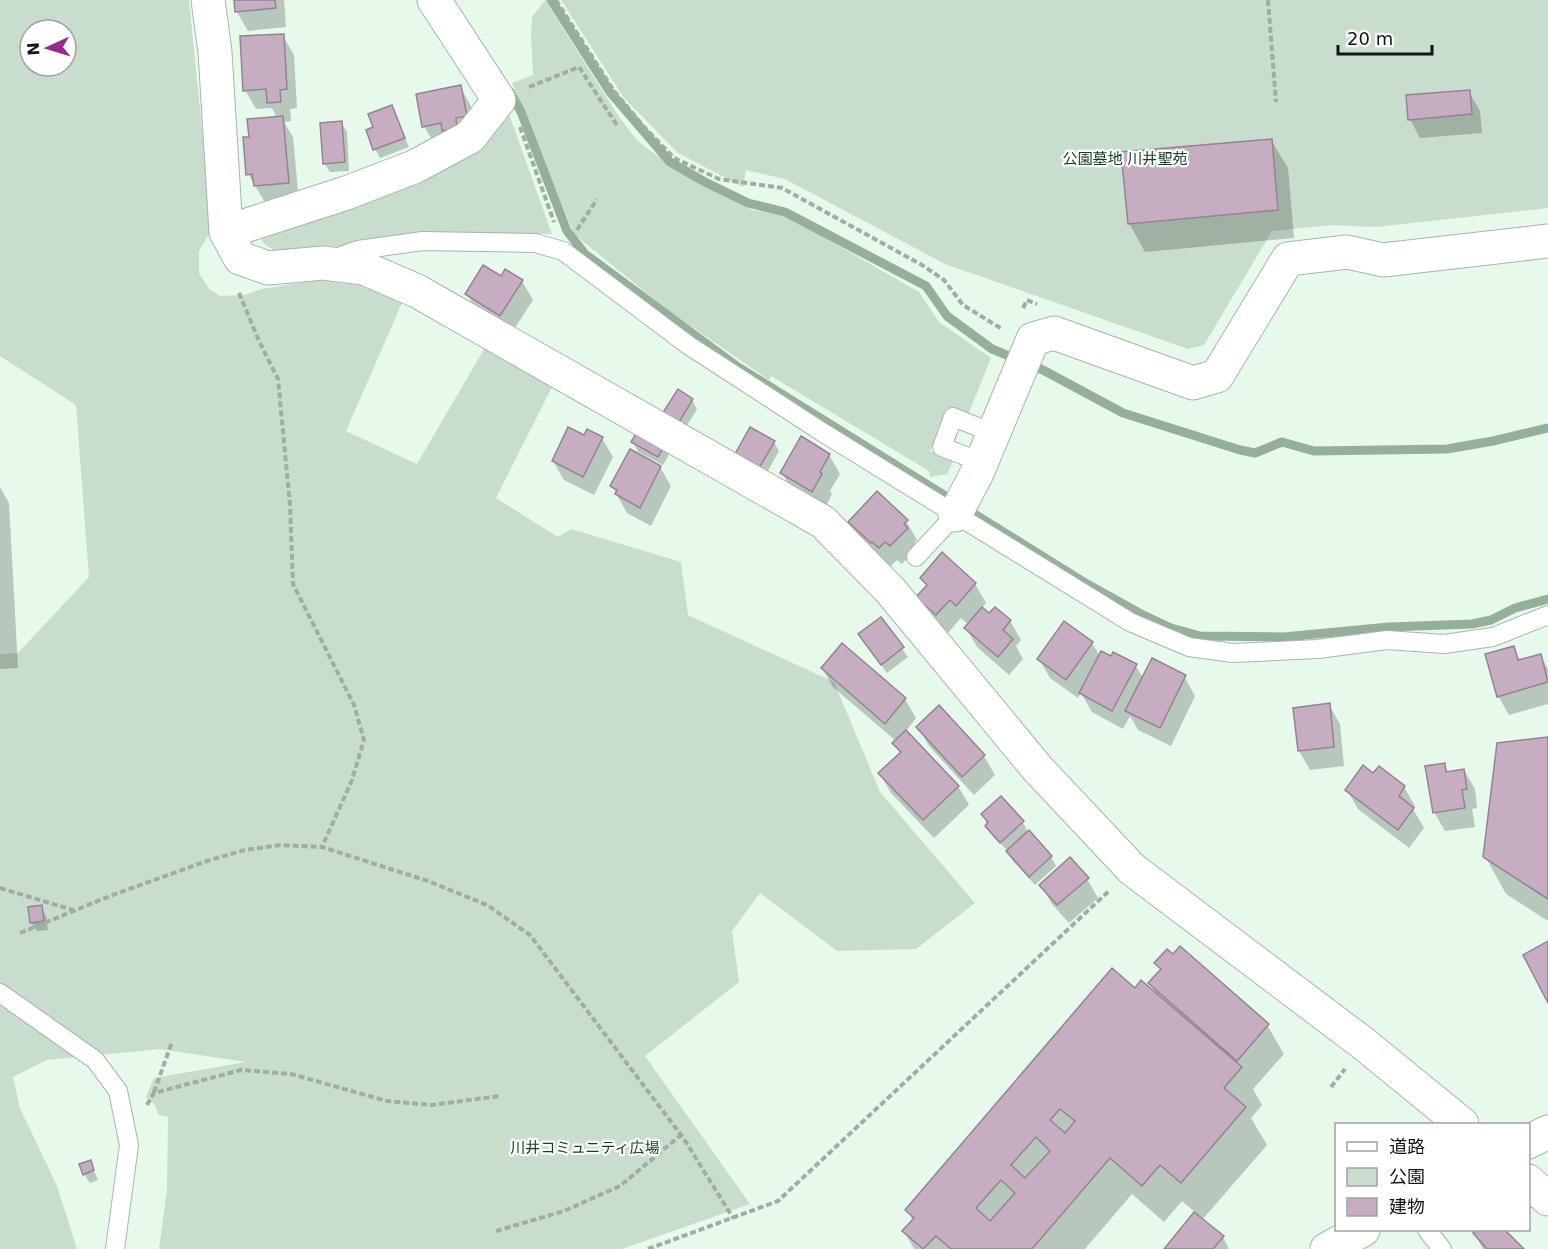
<svg xmlns="http://www.w3.org/2000/svg" width="1548" height="1249" font-family="'DejaVu Sans','Noto Sans JP',sans-serif">
<style>
.green{fill:#c8ddcc;fill-rule:evenodd}
.shadow{fill:#0003}
.lines{fill:none;stroke-linecap:round;stroke-linejoin:round}
.stream{stroke:#95af9a;stroke-width:9}
.building{fill:#c7adc2;stroke:#948390;stroke-width:1.5;fill-rule:evenodd}
.lane-casing{stroke:#a5b7a8;stroke-width:20}
.street-casing{stroke:#a5b7a8;stroke-width:35}
.secondary-casing{stroke:#a5b7a8;stroke-width:35}
.path{stroke:#9fada2;stroke-width:4;stroke-dasharray:6 3;stroke-linecap:butt}
.lane{stroke:#fff;stroke-width:18}
.street{stroke:#fff;stroke-width:33}
.secondary{stroke:#fff;stroke-width:33}
.labels{text-anchor:middle;dominant-baseline:central;stroke-width:4.5;stroke-linejoin:round;paint-order:stroke}
.park-label{font-size:15px;fill:#154022;stroke:#fff}
</style>
<rect width="100%" height="100%" fill="#e7f9ea"/>
<g class="green">
<path d="M0,0H189L212,229L199,251V273L209,289L220,296L245,295L262,289L318,280L372,283L405,296L346,431L417,464L490,339L558,375L496,498L558,537L571,529L681,562L688,615L834,682L880,792L975,903L916,949L837,951L760,893L732,931L739,982L645,1056L750,1204L622,1249H159L167,1190L168,1117L159,1115L154,1104L146,1097L154,1078L246,1062L160,1049L47,1060L13,1077L20,1108L57,1186L77,1249H0V654L18,653L89,577L76,405L0,356ZM30,30H66V66H30Z"/>
<path d="M545,0L619,117L637,140L645,147L668,163L752,210L785,215L919,292L939,322L991,358L968,415L948,408L930,451L953,461L947,474L930,477L929,471L771,376L769,380L666,309L574,234L512,83L533,75L531,36L532,17Z"/>
<path d="M561,0H1548V208L1375,227L1332,225L1272,231L1204,345L1188,349L945,264L785,179L746,170L743,187L678,153L624,98Z"/>
<path d="M509,114L552,234H412L305,252L275,251L263,243L261,236L480,140Z"/>
</g>
<g class="shadow">
<path d="M236,0H284L286,27L248,31L237,12Z"/>
<path d="M283,36L294,55L297,108L290,109L291,121L284,122L293,137L299,201L266,204L248,174L251,138L277,118L272,108L256,109L245,90Z"/>
<path d="M460,87L471,106L477,135L435,145L424,126Z"/>
<path d="M1469,92L1480,111L1482,133L1420,138L1410,119Z"/>
<path d="M391,107L409,147L380,158L375,149V128Z"/>
<path d="M341,122L347,132L349,171L330,172L324,163Z"/>
<path d="M1271,140L1288,168L1294,238L1145,252L1129,223Z"/>
<path d="M502,278L522,281L533,300L511,334L478,313L467,294Z"/>
<path d="M692,400L697,409L683,432L669,423Z"/>
<path d="M585,437L602,438L613,457L594,495L564,480L553,461Z"/>
<path d="M633,442L671,451L663,465L638,452Z"/>
<path d="M774,442L779,451L765,476L742,463Z"/>
<path d="M630,452L660,467L671,486L651,526L627,513L612,486Z"/>
<path d="M829,455L840,474L830,491L832,494L824,510L793,492L782,473Z"/>
<path d="M0,487L9,503L18,668L0,669Z"/>
<path d="M906,521L917,540L914,543L917,548L902,564L897,560L891,566L883,559L882,561L861,541L850,522Z"/>
<path d="M921,578L975,584L986,603L981,609L989,616L995,609L1010,621L1021,640L1016,646L1023,659L1009,675L977,647L966,628L969,625L961,618L948,633L929,616L918,597L927,587Z"/>
<path d="M881,619L908,657L887,673L860,635Z"/>
<path d="M1092,643L1100,656L1136,666L1143,678L1184,676L1195,696L1171,746L1138,730L1130,716L1123,729L1092,712L1081,693L1078,698L1050,678L1039,659Z"/>
<path d="M842,645L905,699L916,718L906,731L958,786L969,805L934,838L891,793L880,774L900,753L894,743L896,741L833,687L822,668Z"/>
<path d="M1513,648L1521,661L1540,655L1548,669V704L1509,715L1498,696Z"/>
<path d="M1329,705L1340,724L1344,766L1310,770L1299,751L1295,709Z"/>
<path d="M918,727L984,756L995,775L974,795L929,746Z"/>
<path d="M1548,739V921L1506,894L1485,856Z"/>
<path d="M1444,764L1449,773L1464,770L1475,789L1477,808L1472,809L1475,827L1445,831L1434,812Z"/>
<path d="M1379,768L1404,787L1415,806L1413,809L1424,828L1409,848L1358,809L1347,790L1374,775Z"/>
<path d="M983,815L1023,822L1027,831L1051,857L1056,866L1035,885L1013,861L1007,850L992,835Z"/>
<path d="M1087,879L1098,898L1069,923L1052,904L1041,885Z"/>
<path d="M41,907L46,916L48,930L37,931L31,922Z"/>
<path d="M1156,963L1267,1025L1284,1054L1253,1089L1262,1105L1251,1118L1267,1145L1202,1220L1223,1237L1229,1249H1166L1196,1213L1182,1201L1164,1222L1132,1194L1085,1249H914L904,1231L913,1221L907,1210L1135,990L1157,996L1150,983L1161,971Z"/>
<path d="M90,1162L98,1180L90,1183L84,1174Z"/>
<path d="M1479,1230H1503L1522,1249H1483L1475,1234Z"/>
</g>
<g class="lines">
<g class="stream">
<path d="M551,0L610,92L670,162L705,182L748,203L785,212L926,286L947,316L992,349L1043,370L1123,413L1240,450L1255,453L1282,442L1314,451L1447,449L1493,441L1548,428"/>
<path d="M510,92L521,112L567,231L585,254L738,367L1087,584L1141,614L1171,628L1200,636L1284,637L1389,627L1472,624L1491,620L1515,608L1548,599"/>
</g>
</g>
<g class="building">
<path d="M234,0H275L276,8L235,12Z"/>
<path d="M284,34L287,89L280,90L281,102L267,103L266,89L243,91L240,36Z"/>
<path d="M461,85L467,116L456,118L457,128L442,131L441,123L422,127L416,94Z"/>
<path d="M1470,90L1472,114L1408,120L1406,95Z"/>
<path d="M392,105L405,138L373,150L366,130L373,127L368,114Z"/>
<path d="M283,116L289,183L254,186L252,174L246,175L243,137H249L247,119Z"/>
<path d="M342,121L345,162L323,164L320,123Z"/>
<path d="M1272,139L1278,210L1128,224L1121,152Z"/>
<path d="M483,265L501,276L505,269L523,280L500,316L465,294Z"/>
<path d="M678,389L693,399L678,424L662,414Z"/>
<path d="M568,427L584,435L587,429L603,437L583,477L552,461Z"/>
<path d="M640,427L667,441L658,457L631,442Z"/>
<path d="M750,427L775,441L759,468L735,454Z"/>
<path d="M801,436L830,454L820,472L822,474L812,492L780,473Z"/>
<path d="M630,449L661,466L640,508L615,494L617,490L610,486Z"/>
<path d="M877,491L908,520L904,524L908,528L890,546L885,542L879,548L872,542L871,543L848,522Z"/>
<path d="M942,552L976,583L956,606L950,600L936,615L916,597L927,585L920,578Z"/>
<path d="M982,607L989,613L995,607L1011,620L1003,630L1013,639L998,657L964,628Z"/>
<path d="M881,617L904,647L881,665L858,634Z"/>
<path d="M1064,621L1093,642L1066,680L1037,659Z"/>
<path d="M842,643L906,698L885,724L821,668Z"/>
<path d="M1514,646L1518,660L1541,654L1548,682L1497,697L1485,654Z"/>
<path d="M1101,651L1111,656L1113,652L1137,664L1112,711L1079,693Z"/>
<path d="M1152,658L1186,675L1160,728L1125,711Z"/>
<path d="M1330,703L1334,747L1298,751L1293,708Z"/>
<path d="M939,705L985,755L962,777L916,727Z"/>
<path d="M906,730L959,786L923,820L878,773L901,752L892,743Z"/>
<path d="M1548,737V899L1483,857L1497,743Z"/>
<path d="M1445,763L1446,772L1464,769L1467,789L1462,790L1465,808L1433,813L1425,766Z"/>
<path d="M1363,765L1373,773L1379,766L1405,786L1399,796L1414,808L1398,830L1345,790Z"/>
<path d="M1001,796L1024,821L1000,843L985,826L988,822L981,814Z"/>
<path d="M1029,830L1052,856L1029,877L1006,851Z"/>
<path d="M1070,857L1089,878L1057,905L1039,885Z"/>
<path d="M42,905L44,921L30,923L28,907Z"/>
<path d="M1548,941V1003L1523,955Z"/>
<path d="M1180,946L1269,1024L1237,1061L1148,983L1161,969L1154,963L1167,949L1173,954Z"/>
<path d="M1112,968L1135,988L1141,980L1242,1067L1224,1088L1246,1107L1181,1183L1160,1165L1142,1186L1110,1158L1032,1249H951L936,1236L923,1249L902,1231L914,1218L905,1210ZM1060,1109L1075,1121L1065,1133L1050,1120ZM1036,1137L1050,1151L1025,1178L1011,1165ZM1001,1180L1015,1193L990,1221L976,1208Z"/>
<path d="M91,1160L94,1170L83,1175L79,1164Z"/>
<path d="M1194,1212L1224,1236L1213,1249H1164Z"/>
<path d="M1477,1230H1505L1524,1249H1487L1473,1233Z"/>
</g>
<g class="lines">
<g class="lane-casing">
<g id="lane">
<path d="M333,259L358,250L423,241L535,243L563,251L688,345L822,432L1130,622L1189,647L1233,653L1318,649L1387,640L1444,644L1493,637L1548,615"/>
<path d="M981,462L942,447L953,417L993,433"/>
<path d="M916,557L955,515"/>
<path d="M0,993L95,1060L118,1091L129,1145L115,1249"/>
<path d="M1427,1230L1442,1249"/>
</g>
</g>
<g class="street-casing">
<g id="street">
<path d="M208,0L215,52L226,232L240,258L268,268L323,263L364,268L417,291L823,522L890,590L1037,768L1132,869L1364,1044L1462,1124"/>
<path d="M226,232L346,193L414,167L470,137L499,100L434,0"/>
<path d="M955,515L977,473L1033,339L1054,333L1193,383L1217,376L1288,259L1347,252L1383,260L1548,241"/>
<path d="M1528,1181L1548,1199"/>
</g>
</g>
<g class="secondary-casing">
<g id="secondary">
<path d="M1528,1142L1548,1132"/>
<path d="M1327,1249L1363,1230"/>
</g>
</g>
<g class="path">
<path d="M556,0L614,91L645,128L674,158L719,179L782,188L922,265L944,280L963,305L1002,329"/>
<path d="M1268,0L1276,102"/>
<path d="M529,87L579,67L618,127"/>
<path d="M520,127L554,222"/>
<path d="M577,230L597,199"/>
<path d="M239,293L259,341L278,379L290,505L293,584L354,705L364,740L352,780L322,847"/>
<path d="M1023,308L1027,300L1037,304"/>
<path d="M0,888L73,910"/>
<path d="M20,933L110,896L207,861L245,850L280,845L322,847L428,881L487,905L530,935L684,1139L733,1218"/>
<path d="M1331,1087L1345,1069"/>
<path d="M154,1092L172,1042"/>
<path d="M147,1105L154,1093L241,1070L291,1074L387,1101L432,1105L500,1096"/>
<path d="M496,1231L564,1211L620,1186L681,1135"/>
<path d="M648,1249L778,1201L1110,890"/>
</g>
<use href="#lane" class="lane"/>
<use href="#street" class="street"/>
<use href="#secondary" class="secondary"/>
</g>
<g class="labels">
<g class="park-label">
<text x="1125" y="159">公園墓地 川井聖苑</text>
<text x="585" y="1148">川井コミュニティ広場</text>
</g>
</g>
<rect x="1335" y="1123" width="195" height="108" fill="#ffffff" stroke="#a0a2a0" stroke-width="1.5"/>
<rect x="1347" y="1142" width="30" height="9" fill="#ffffff" stroke="#a0a2a0" stroke-width="1.5"/>
<text x="1389" y="1153" font-size="18" fill="#111712">道路</text>
<rect x="1347" y="1168" width="30" height="18" fill="#c8ddcc" stroke="#a0a2a0" stroke-width="1.5"/>
<text x="1389" y="1183" font-size="18" fill="#111712">公園</text>
<rect x="1347" y="1198" width="30" height="18" fill="#c7adc2" stroke="#a0a2a0" stroke-width="1.5"/>
<text x="1389" y="1213" font-size="18" fill="#111712">建物</text>
<g transform="translate(48 48) rotate(266)"><circle r="28" fill="#ffffff" stroke="#a0a2a0" stroke-width="1.5"/>
<path d="M0-4.5L10 22L0 15L-10 22Z" fill="#982a8b"/>
<text y="-9" font-size="16" font-weight="bold" text-anchor="middle" fill="#111712">N</text>
</g>
<path d="M1338 45v9h94v-9" fill="none" stroke="#111712" stroke-width="3"/>
<text x="1347" y="45" font-size="18" fill="#111712" stroke="#ffffff" stroke-width="4.5" paint-order="stroke">20 m</text>
</svg>
